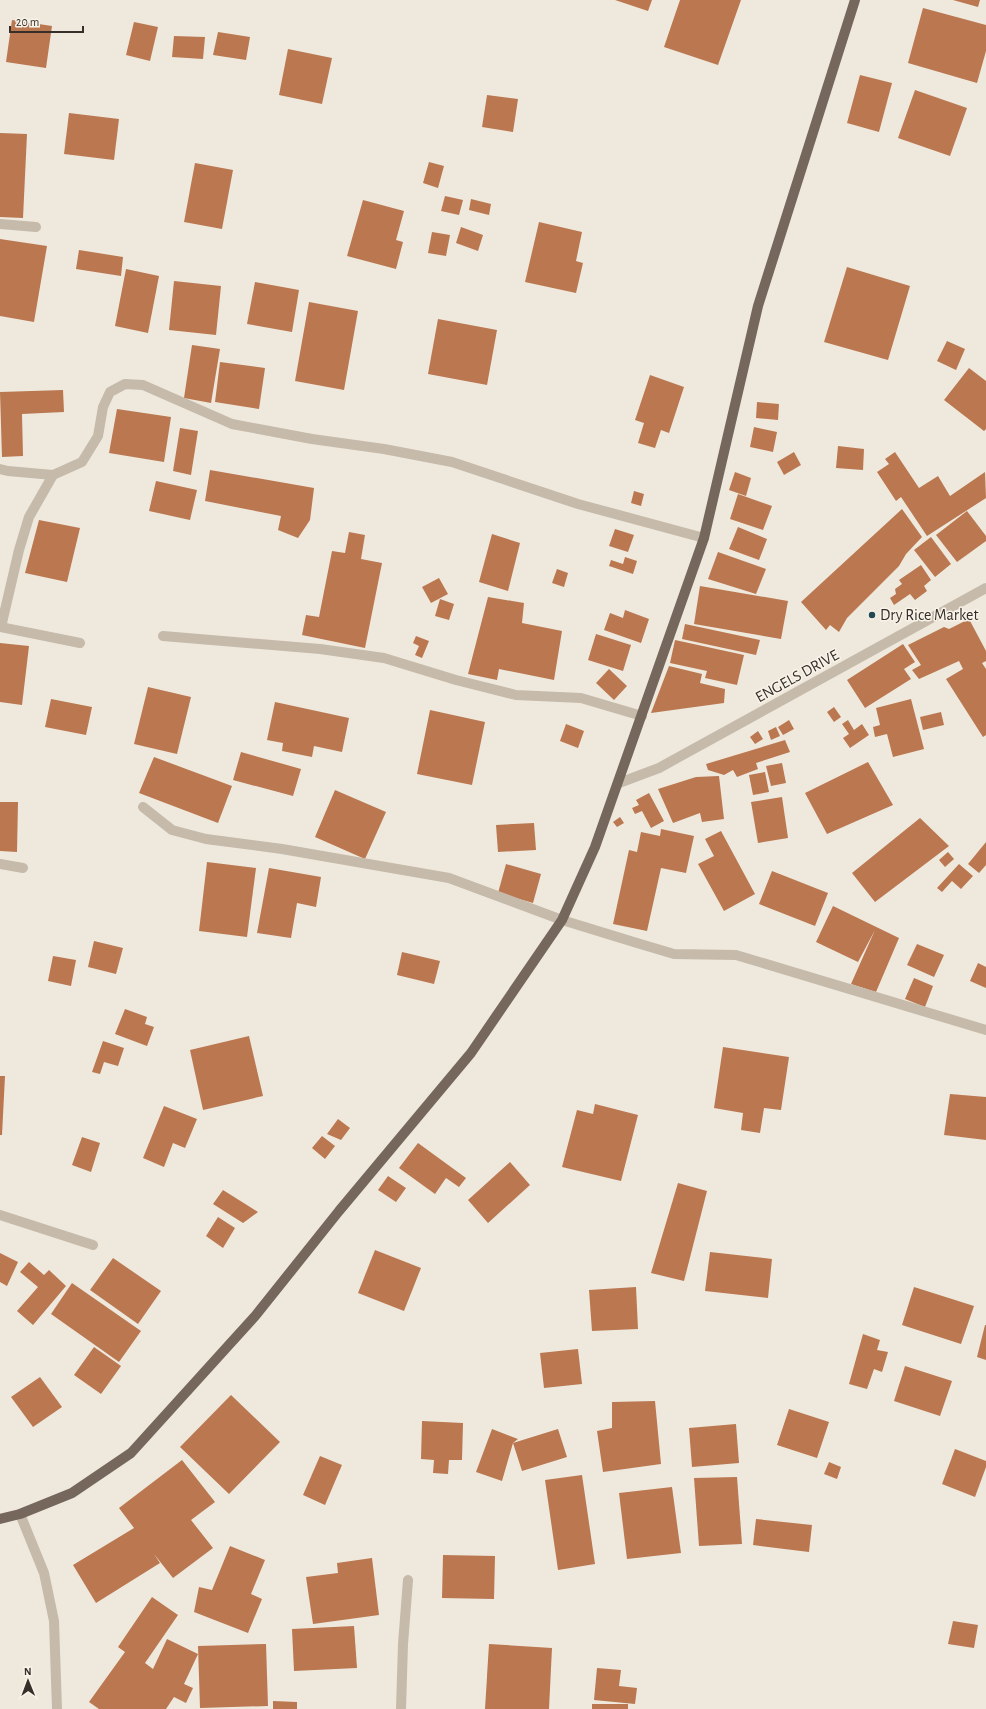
<svg xmlns="http://www.w3.org/2000/svg" width="986" height="1709" font-family="'Alegreya Sans',sans-serif">
<style>
.building{fill:#ba7750}
.lines{fill:none;stroke-linecap:round;stroke-linejoin:round}
.minor{stroke:#c6baaa;stroke-width:10}
.major{stroke:#75675b;stroke-width:10}
.poi-dot{fill:#224952;stroke:#f8f3e9;stroke-width:1.5}
.labels{text-anchor:middle;dominant-baseline:central;stroke-width:3;stroke-linejoin:round;paint-order:stroke}
.poi-label{font-size:16px;fill:#352e29;stroke:#f8f3e9;text-anchor:start}
.street-label{font-size:16px;fill:#352e29;stroke:#f8f3e9}
</style>
<rect width="100%" height="100%" fill="#efe9dd"/>
<g class="building">
<path d="M615,0H652L648,11Z"/>
<path d="M680,0H741L718,65L664,47Z"/>
<path d="M953,0H980L978,7Z"/>
<path d="M923,8L986,25V51L977,83L908,63Z"/>
<path d="M12,20L52,26L46,68L6,62Z"/>
<path d="M134,22L158,27L150,61L126,55Z"/>
<path d="M218,32L250,37L246,60L213,55Z"/>
<path d="M174,36L205,37L203,59L172,57Z"/>
<path d="M288,49L332,58L322,104L279,95Z"/>
<path d="M860,75L892,83L879,132L847,123Z"/>
<path d="M915,90L967,108L950,156L898,138Z"/>
<path d="M487,95L518,99L513,132L482,127Z"/>
<path d="M69,113L119,119L114,160L64,154Z"/>
<path d="M0,133L27,134L23,218L0,217Z"/>
<path d="M429,162L444,166L438,188L423,183Z"/>
<path d="M195,163L233,170L222,229L184,222Z"/>
<path d="M445,196L463,200L459,215L441,211Z"/>
<path d="M471,199L491,204L489,215L469,210Z"/>
<path d="M363,200L404,211L396,240L403,242L396,269L347,256Z"/>
<path d="M539,222L582,232L576,261L583,263L576,293L525,282Z"/>
<path d="M461,227L483,235L478,251L456,243Z"/>
<path d="M432,232L450,235L446,256L428,253Z"/>
<path d="M0,239L47,246L34,322L0,316Z"/>
<path d="M79,250L123,257L121,276L76,269Z"/>
<path d="M847,267L910,286L888,360L824,342Z"/>
<path d="M126,269L159,276L148,333L115,326Z"/>
<path d="M174,281L221,286L216,335L169,330Z"/>
<path d="M255,282L299,290L292,332L247,324Z"/>
<path d="M309,302L358,311L344,390L295,381Z"/>
<path d="M438,319L497,330L487,385L428,374Z"/>
<path d="M947,341L965,349L956,370L937,361Z"/>
<path d="M192,345L220,349L211,403L184,398Z"/>
<path d="M220,362L265,368L259,409L215,402Z"/>
<path d="M969,368L986,381V429L984,431L944,400Z"/>
<path d="M650,375L684,387L669,433L661,430L655,448L638,443L644,423L635,420Z"/>
<path d="M63,390L64,412L22,414L23,456L2,457L0,392Z"/>
<path d="M757,402L779,404L778,420L756,418Z"/>
<path d="M117,409L171,417L164,462L109,453Z"/>
<path d="M754,427L777,432L773,452L750,447Z"/>
<path d="M180,428L198,431L191,475L173,471Z"/>
<path d="M838,446L864,449L863,470L836,468Z"/>
<path d="M794,452L801,465L784,475L777,462Z"/>
<path d="M895,452L919,488L938,476L950,496L985,472L986,498L927,536L901,497L896,501L877,472L889,464L885,459Z"/>
<path d="M210,470L314,488L310,520L298,538L278,530L281,516L205,501Z"/>
<path d="M735,472L751,478L746,496L729,490Z"/>
<path d="M156,481L197,490L190,520L149,511Z"/>
<path d="M634,491L644,494L641,506L631,503Z"/>
<path d="M738,494L772,506L763,530L730,519Z"/>
<path d="M902,509L922,537L906,554L899,566L847,618L839,632L830,625L826,630L801,602Z"/>
<path d="M967,511L986,536V541L957,562L936,535Z"/>
<path d="M39,520L80,528L67,582L25,573Z"/>
<path d="M738,527L767,539L759,560L729,549Z"/>
<path d="M615,529L634,535L628,552L609,546Z"/>
<path d="M349,532L365,535L361,559L382,563L365,648L302,635L306,615L319,617L332,551L345,553Z"/>
<path d="M492,534L520,543L508,591L479,582Z"/>
<path d="M931,537L951,564L935,577L914,550Z"/>
<path d="M718,552L766,569L756,594L708,579Z"/>
<path d="M625,557L637,561L633,574L609,566L611,560L623,564Z"/>
<path d="M921,565L931,580L924,586L927,591L915,600L910,594L894,605L890,598L896,594L895,589L902,584L899,580Z"/>
<path d="M557,569L568,573L564,587L552,583Z"/>
<path d="M439,578L448,594L431,603L422,587Z"/>
<path d="M700,586L788,601L781,639L694,624Z"/>
<path d="M488,597L524,603L522,623L562,631L554,680L499,669L497,680L468,674Z"/>
<path d="M440,599L454,604L449,620L435,616Z"/>
<path d="M625,610L649,619L641,643L604,630L610,613L623,618Z"/>
<path d="M969,619L986,651V661L982,663L986,669V735L983,737L946,679L963,669L959,661L919,679L912,670L921,665L908,645L944,627L949,629Z"/>
<path d="M685,624L760,640L756,655L682,639Z"/>
<path d="M596,634L631,645L623,671L588,660Z"/>
<path d="M416,636L429,641L422,658L415,655L419,646L413,643Z"/>
<path d="M675,640L744,655L737,685L705,678L707,671L670,663Z"/>
<path d="M0,643L29,646L22,705L0,702Z"/>
<path d="M903,644L915,662L904,669L911,679L865,708L847,680Z"/>
<path d="M669,666L702,674L700,683L725,689L724,703L651,713Z"/>
<path d="M609,669L627,686L614,700L596,683Z"/>
<path d="M148,687L191,697L177,754L134,744Z"/>
<path d="M51,699L92,707L86,735L45,727Z"/>
<path d="M911,699L924,749L893,757L887,734L875,737L873,727L880,725L876,708Z"/>
<path d="M275,702L349,718L342,752L314,746L312,757L282,751L283,743L267,740Z"/>
<path d="M834,707L841,717L834,722L827,712Z"/>
<path d="M430,710L485,722L472,785L417,774Z"/>
<path d="M941,712L944,725L923,730L920,717Z"/>
<path d="M789,720L794,729L783,735L778,727Z"/>
<path d="M848,720L854,730L862,724L869,735L850,748L843,738L849,734L842,724Z"/>
<path d="M566,724L584,731L578,748L560,741Z"/>
<path d="M776,727L780,736L771,740L768,731Z"/>
<path d="M758,731L763,739L755,744L750,737Z"/>
<path d="M785,740L790,752L756,763L758,769L737,777L733,770L724,775L708,770L706,764Z"/>
<path d="M241,752L301,769L293,796L233,780Z"/>
<path d="M154,757L232,786L218,823L139,793Z"/>
<path d="M868,762L893,805L827,834L805,793Z"/>
<path d="M782,763L786,783L771,786L766,766Z"/>
<path d="M765,772L769,792L753,795L749,775Z"/>
<path d="M719,776L724,819L702,822L700,813L673,823L658,789L696,777Z"/>
<path d="M335,790L386,812L365,859L315,837Z"/>
<path d="M649,793L664,821L651,828L642,811L635,814L632,808L639,805L636,800Z"/>
<path d="M782,797L788,838L758,843L751,802Z"/>
<path d="M0,802H18L17,852L0,851Z"/>
<path d="M620,817L624,823L617,827L613,822Z"/>
<path d="M920,818L949,846L875,902L852,873Z"/>
<path d="M534,823L536,850L498,852L496,825Z"/>
<path d="M661,829L694,836L686,873L661,868L647,931L613,924L629,850L637,852L641,832L660,836Z"/>
<path d="M721,831L755,894L724,911L698,864L714,856L705,839Z"/>
<path d="M986,842V865L979,873L968,864Z"/>
<path d="M948,852L954,859L945,867L939,860Z"/>
<path d="M207,862L256,868L247,937L199,931Z"/>
<path d="M506,864L541,874L533,903L498,893Z"/>
<path d="M959,864L973,876L961,889L952,881L942,892L937,888Z"/>
<path d="M269,868L321,877L316,907L297,903L291,938L257,933Z"/>
<path d="M772,871L828,893L815,926L759,904Z"/>
<path d="M833,906L899,938L876,992L851,984L875,930L858,962L816,942Z"/>
<path d="M94,941L123,948L116,974L88,967Z"/>
<path d="M917,944L944,955L934,977L907,965Z"/>
<path d="M402,952L440,961L434,984L397,975Z"/>
<path d="M53,956L76,960L71,986L48,981Z"/>
<path d="M978,963L986,967V988L970,981Z"/>
<path d="M914,978L933,986L925,1007L905,999Z"/>
<path d="M125,1009L147,1017L145,1024L154,1027L147,1046L115,1034Z"/>
<path d="M249,1036L263,1096L203,1110L190,1050Z"/>
<path d="M103,1041L124,1048L118,1066L104,1062L100,1074L92,1072Z"/>
<path d="M723,1047L789,1057L781,1110L764,1108L760,1133L741,1130L743,1113L714,1108Z"/>
<path d="M0,1076H5L2,1135H0Z"/>
<path d="M950,1094L986,1097V1140L944,1135Z"/>
<path d="M595,1104L638,1115L621,1181L562,1167L577,1110L593,1114Z"/>
<path d="M164,1106L197,1119L185,1148L173,1143L164,1167L143,1158Z"/>
<path d="M338,1119L350,1128L341,1140L327,1134Z"/>
<path d="M322,1136L335,1146L325,1159L312,1148Z"/>
<path d="M82,1137L100,1143L91,1172L72,1165Z"/>
<path d="M418,1143L466,1178L459,1187L446,1178L435,1194L399,1168Z"/>
<path d="M510,1162L530,1185L488,1223L468,1200Z"/>
<path d="M388,1176L406,1188L396,1202L378,1190Z"/>
<path d="M678,1183L707,1191L684,1281L651,1273Z"/>
<path d="M223,1190L258,1212L243,1223L213,1204Z"/>
<path d="M218,1217L235,1228L223,1248L206,1236Z"/>
<path d="M375,1250L421,1268L404,1311L358,1293Z"/>
<path d="M710,1252L772,1259L768,1298L705,1291Z"/>
<path d="M0,1253L18,1262L7,1286L0,1282Z"/>
<path d="M113,1258L161,1291L138,1324L90,1290Z"/>
<path d="M29,1262L44,1275L49,1270L66,1286L33,1325L17,1311L38,1287L20,1272Z"/>
<path d="M72,1283L141,1331L119,1362L51,1314Z"/>
<path d="M636,1287L638,1329L592,1331L589,1290Z"/>
<path d="M914,1287L974,1306L961,1344L902,1325Z"/>
<path d="M985,1325H986V1360L977,1357Z"/>
<path d="M863,1334L880,1340L877,1350L888,1352L882,1372L874,1369L867,1389L849,1384Z"/>
<path d="M94,1347L121,1366L101,1394L74,1375Z"/>
<path d="M578,1349L582,1384L544,1388L540,1353Z"/>
<path d="M905,1366L952,1381L940,1416L894,1401Z"/>
<path d="M40,1377L62,1407L33,1427L11,1397Z"/>
<path d="M231,1395L280,1442L229,1494L180,1447Z"/>
<path d="M655,1401L661,1464L603,1472L597,1431L612,1428V1402Z"/>
<path d="M789,1409L829,1422L817,1458L777,1445Z"/>
<path d="M422,1421L463,1423L462,1460H449L448,1474L433,1473L434,1460L421,1459Z"/>
<path d="M736,1424L739,1463L692,1467L689,1428Z"/>
<path d="M492,1429L518,1439L513,1443L558,1429L567,1457L522,1471L513,1443L502,1481L476,1472Z"/>
<path d="M955,1449L986,1461V1467L975,1497L942,1484Z"/>
<path d="M320,1456L342,1465L325,1505L303,1495Z"/>
<path d="M182,1460L215,1502L191,1520L213,1548L173,1578L154,1554L160,1563L96,1603L73,1565L134,1528L119,1508Z"/>
<path d="M829,1462L841,1467L837,1479L824,1474Z"/>
<path d="M582,1475L595,1564L558,1570L545,1480Z"/>
<path d="M737,1477L742,1544L699,1546L694,1478Z"/>
<path d="M672,1487L681,1553L627,1559L619,1493Z"/>
<path d="M756,1519L812,1525L809,1552L753,1545Z"/>
<path d="M230,1546L265,1560L251,1594L262,1599L248,1633L194,1612L199,1587L212,1590Z"/>
<path d="M443,1555L495,1556L494,1599L442,1598Z"/>
<path d="M372,1558L379,1615L313,1624L306,1577L338,1573L337,1563Z"/>
<path d="M152,1597L178,1615L145,1663L153,1669L167,1639L198,1654L184,1684L193,1688L186,1703L174,1697L166,1709H99L89,1702L125,1652L118,1647Z"/>
<path d="M953,1621L978,1625L974,1648L948,1644Z"/>
<path d="M354,1626L357,1668L294,1671L292,1629Z"/>
<path d="M266,1644L268,1706L200,1708L198,1646Z"/>
<path d="M489,1644L552,1648L549,1709H485Z"/>
<path d="M597,1668L621,1670L619,1686L637,1688L635,1704L594,1700Z"/>
<path d="M273,1701L297,1702V1709H273Z"/>
<rect x="592" y="1704" width="36" height="5"/>
</g>
<g class="lines">
<g class="minor">
<path d="M0,224L36,227"/>
<path d="M0,469L8,471L53,475L82,462L98,436L103,407L110,392L125,384L143,385L232,424L312,439L384,449L452,462L578,504L704,538"/>
<path d="M0,627L80,643"/>
<path d="M1,627L19,550L29,517L53,475"/>
<path d="M163,636L320,649L384,658L456,680L516,695L581,698L642,716"/>
<path d="M619,783L659,768L986,588"/>
<path d="M143,807L172,830L206,839L282,849L449,878L562,920L637,943L674,954L736,955L986,1030"/>
<path d="M0,864L23,868"/>
<path d="M0,1215L93,1245"/>
<path d="M20,1514L44,1573L54,1621L57,1709"/>
<path d="M401,1709L403,1644L408,1580"/>
</g>
<path class="major" d="M0,1519L20,1514L72,1493L131,1453L256,1315L339,1211L471,1053L562,920L595,847L704,538L758,306L855,0"/>
</g>
<circle class="poi-dot" cx="872" cy="615" r="4"/>
<g class="labels">
<g class="poi-label">
<text x="880" y="615">Dry Rice Market</text>
</g>
<g class="street-label">
<text transform="translate(797 676) rotate(-29)">ENGELS DRIVE</text>
</g>
</g>
<g transform="translate(28 1681) rotate(359)" stroke="#f8f3e9" stroke-width="3" paint-order="stroke">
<path d="M0-3L7 15L0 10L-7 15Z" fill="#352e29"/>
<text y="-6" font-size="11" font-weight="bold" text-anchor="middle" fill="#352e29">N</text>
</g>
<path d="M10 26v6h73v-6" fill="none" stroke="#352e29" stroke-width="2"/>
<text x="16" y="26" font-size="12" fill="#352e29" stroke="#f8f3e9" stroke-width="3" paint-order="stroke">20 m</text>
</svg>
